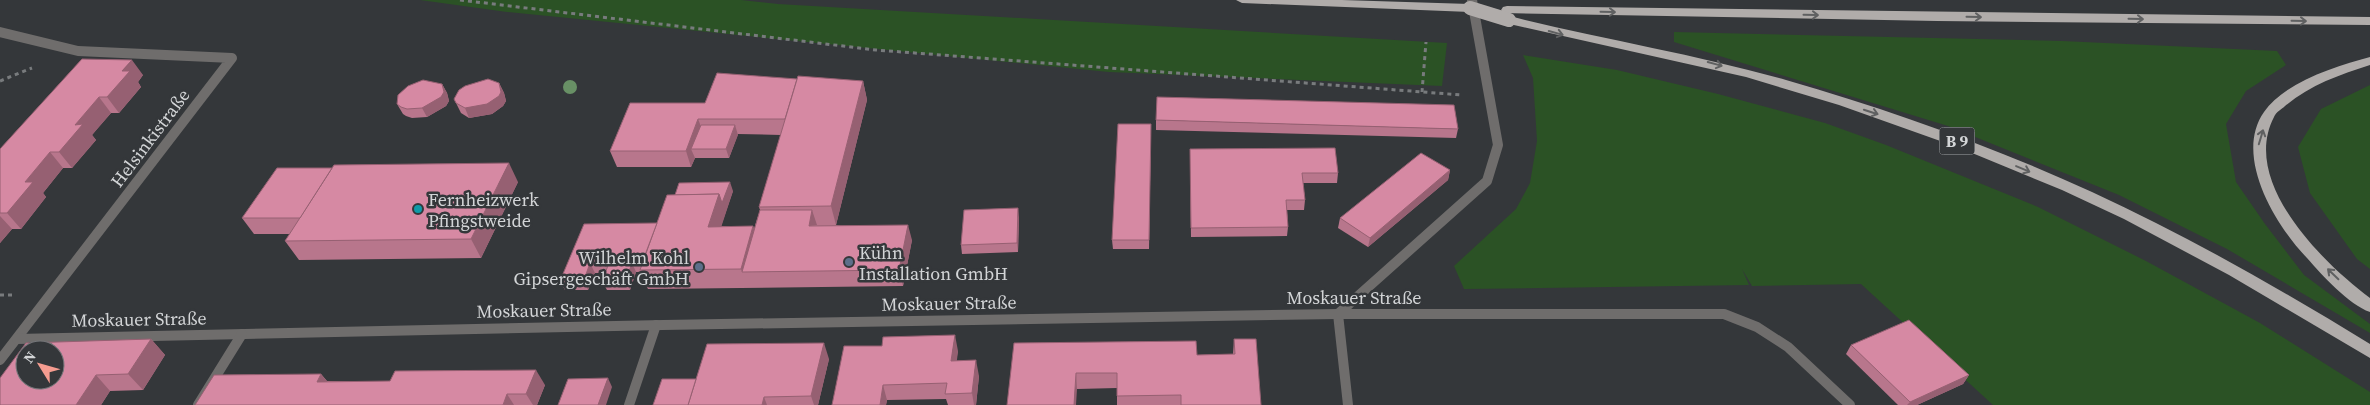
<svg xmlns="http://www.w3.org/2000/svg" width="2370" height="405" font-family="'Source Serif 4',serif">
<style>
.green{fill:#2b5225}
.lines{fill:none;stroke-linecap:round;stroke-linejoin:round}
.path{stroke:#787b7d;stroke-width:3;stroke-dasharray:4 4;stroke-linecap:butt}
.service{stroke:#6f6d6c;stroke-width:10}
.minor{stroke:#6f6d6c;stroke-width:10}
.trunk{fill:#b0acaa;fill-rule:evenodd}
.trunk-bridge{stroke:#b0acaa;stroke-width:14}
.tree{fill:#689065}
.wall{fill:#b8768c}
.shaded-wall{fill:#966072}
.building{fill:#d689a3;stroke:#966072;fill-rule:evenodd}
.oneway{stroke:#5f6061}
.culture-dot{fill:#0f9aa8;stroke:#34373a;stroke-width:2}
.service-dot{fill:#5c6f8a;stroke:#34373a;stroke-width:2}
.labels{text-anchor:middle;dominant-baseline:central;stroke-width:5;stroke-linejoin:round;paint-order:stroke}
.shield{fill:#34373a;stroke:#a3a6a8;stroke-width:1}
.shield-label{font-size:16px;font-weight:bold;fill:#d3d5d7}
.street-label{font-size:18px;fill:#d3d5d7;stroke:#34373a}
.poi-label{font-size:18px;fill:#d3d5d7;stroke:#34373a;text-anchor:start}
</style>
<rect width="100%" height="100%" fill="#34373a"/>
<g class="green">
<path d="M420,0H741L778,4L1447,43L1442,86L1109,72L507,12Z"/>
<path d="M1674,32L2062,41L2277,51L2286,65L2246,91L2226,124L2236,182L2265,224L2304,275L2370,324V333L2227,249L2119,195L1948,126L1674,42Z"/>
<path d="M1523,55L1617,70L1718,94L1825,123L1886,145L2038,207L2146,261L2260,323L2370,392V405H1993L1861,284L1752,286L1742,269L1749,285L1464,289L1454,266L1516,209L1530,183L1537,141L1533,78Z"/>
<path d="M2370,85V269L2357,259L2310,193L2298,147L2321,109Z"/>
</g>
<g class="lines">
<g class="path">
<path d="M460,0L876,50L1462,95"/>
<path d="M0,81L32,68"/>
<path d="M1422,92L1426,42"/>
<path d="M0,295H15"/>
</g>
<path class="service" d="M629,405L656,325"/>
<g class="minor">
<path d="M0,32L78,51L232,58L0,360"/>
<path d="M1338,314L1487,181L1498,145L1472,0"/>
<path d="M1338,314L1348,405"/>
<path d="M17,339L663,325L1338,314H1724L1757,327L1788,347L1850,405"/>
<path d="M198,405L242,334"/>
</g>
<g class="trunk">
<path d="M1236,0H1342L1470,4L1476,8L1470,12L1242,3Z"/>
<path d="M1507,6L2370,17V25L1937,21L1503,13L1501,10L1503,7Z"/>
<path d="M1509,16C1601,39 1695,54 1786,80C1890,110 1994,147 2092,192C2188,236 2280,289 2370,344V358L2229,275L2124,219L2062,190L1960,148L1839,105L1746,77L1505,23L1503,20L1505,17Z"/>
<path d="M2370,57V65C2339,75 2310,85 2285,106C2282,109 2276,112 2274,117C2240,182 2323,263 2370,298V312C2349,305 2322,275 2307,258C2276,226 2233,156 2264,112C2285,82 2336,66 2370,57Z"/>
</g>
<path class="trunk-bridge" d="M1470,8L1509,20"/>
</g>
<circle class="tree" cx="570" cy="87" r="7"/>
<g class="wall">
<path d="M82,59L143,75L138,82L141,87L119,113H111L97,129L92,135L96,140L72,168H63L43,193L46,197L21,229H12L0,243V149Z"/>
<path d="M797,79L863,81L867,100L836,225L912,240L903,286L648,289L640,272H636L630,290H607L602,281L605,273H595L588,290H565L560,281L657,223L733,191L721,226H753L754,229L760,210L759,207L781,135L738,134L729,158H695L691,167H617L610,151L705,103Z"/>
<path d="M499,83L504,93L506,101L503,106L492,114L469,118L461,113L456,103Z"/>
<path d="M442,84L447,93L449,101L446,106L427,117L412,118L406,116L403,114L397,104Z"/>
<path d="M1156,120L1458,129L1456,138L1156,130Z"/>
<path d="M1151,133L1149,249H1113L1112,240Z"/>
<path d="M1190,149L1338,173L1337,183H1303L1305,200L1304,210H1287L1288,227L1287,236L1191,237Z"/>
<path d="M1450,170L1448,180L1368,247L1338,228L1340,218Z"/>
<path d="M518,182L481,258L299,260L285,241L290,234H254L242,218Z"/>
<path d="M1019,217L1018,252L962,254L961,245Z"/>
<path d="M151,339L165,355L143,390L110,391L101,405H0Z"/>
<path d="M1234,339L1261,405H1117V388L1077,389L1014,343L1197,355L1233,354Z"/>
<path d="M1851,345L1969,375L1963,384L1917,405H1898L1846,354Z"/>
<path d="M958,351L956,361L979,376L976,405H948L946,399L887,400L886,405H832Z"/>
<path d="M829,359L818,405H653L696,379Z"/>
<path d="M321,374L327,381L545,385L537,405H195Z"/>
</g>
<g class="shaded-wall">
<path d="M132,60L143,75L138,82L141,87L119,113L107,97L122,71Z"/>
<path d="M863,81L867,100L836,225L831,206Z"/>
<path d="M499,83L504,93L506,101L503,106L492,114L469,118L465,108Z"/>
<path d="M442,84L447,93L449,101L446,106L427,117L422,108Z"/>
<path d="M99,97L111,113L92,135L96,140L72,168L59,152L75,125Z"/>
<path d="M698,119L704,134L691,149L695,158L691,167L686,151Z"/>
<path d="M735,125L738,135L729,158L726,149Z"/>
<path d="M50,152L63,168L43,193L46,197L21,229L7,213L25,182Z"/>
<path d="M509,163L518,182L481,258L471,239Z"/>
<path d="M1450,170L1448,180L1368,247L1370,238Z"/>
<path d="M730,182L733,191L715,246L708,227L719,194Z"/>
<path d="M1018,208L1019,217L1018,252L1017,243Z"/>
<path d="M812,210L817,225L809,226Z"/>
<path d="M0,216L12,229L0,243Z"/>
<path d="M908,225L912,240L903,286L899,270Z"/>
<path d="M753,226L760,245L742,272L741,269Z"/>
<path d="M590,263L595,273L588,290L584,280Z"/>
<path d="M632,263L636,272L630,290L626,280Z"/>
<path d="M955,335L958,351L955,377L951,361Z"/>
<path d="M151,339L165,355L143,390L128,374Z"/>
<path d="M824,343L829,359L818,405H814L811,396Z"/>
<path d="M976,360L979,376L976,405H974L972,393Z"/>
<path d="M536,370L545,385L537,405H533L526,394Z"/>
<path d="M1076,373L1077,389L1076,405H1074Z"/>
<path d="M321,374L333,389L317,382Z"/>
<path d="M96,375L110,391L101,405H76Z"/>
<path d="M1969,375L1963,384L1917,405H1907L1910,402Z"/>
<path d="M608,378L612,387L606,405H598Z"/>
<path d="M883,385L887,400L886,405H880Z"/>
<path d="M507,394L514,405H503Z"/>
<path d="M764,397L767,405H762Z"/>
</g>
<g class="building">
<path d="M82,59L132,60L122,71H130L107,97H99L75,125L83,124L59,152H50L25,182H33L7,213H0V149Z"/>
<path d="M717,73L797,79L785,119H698L686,151H610L630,103H705Z"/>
<path d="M798,76L863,81L831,206L759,207Z"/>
<path d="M488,79L499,83L501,92L499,96L487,104L465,108L456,103L454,99L459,90L465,86Z"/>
<path d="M423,80L442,84L444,92L441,97L422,108L407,109L401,107L397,104L398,95L408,86Z"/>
<path d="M1157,97L1454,105L1458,129L1156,120Z"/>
<path d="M1118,124H1151L1149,240H1112Z"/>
<path d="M701,125H735L726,149H691Z"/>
<path d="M1335,148L1338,173H1302L1305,200H1286L1288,227L1191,228L1190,149Z"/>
<path d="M1421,153L1450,170L1370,238L1340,218Z"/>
<path d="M509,163L471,239L285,241L334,165Z"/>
<path d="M277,168H332L300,218H242Z"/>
<path d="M730,182L722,203L719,194L675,195L679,183Z"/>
<path d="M719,194L708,227L753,226L741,269L640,270L667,195Z"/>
<path d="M1018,208L1017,243L961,245L964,210Z"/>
<path d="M760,210H812L809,226L908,225L899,270L742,272Z"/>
<path d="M657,223L642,263H632L626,280L602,281L609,263H590L584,280L560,281L584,224Z"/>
<path d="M1909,320L1969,375L1910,402L1851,345Z"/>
<path d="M955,335L951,361L976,360L972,393L945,394L947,383L883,385L880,405H832L844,346H882L883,337Z"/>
<path d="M151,339L128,374L96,375L76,405H0V378L26,343ZM25,350H55V380H25Z"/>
<path d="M1234,339H1256L1261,405H1181V395L1117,396V373H1076L1074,405H1007L1014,343L1196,341L1197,355L1235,354Z"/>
<path d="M824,343L811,396L764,397L762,405H688L707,344Z"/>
<path d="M536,370L526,394H507L503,405H195L214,375L321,374L317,382L390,381L395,371Z"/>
<path d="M608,378L598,405H558L568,379Z"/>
<path d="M662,379H696L688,405H653Z"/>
</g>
<defs><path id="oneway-shaft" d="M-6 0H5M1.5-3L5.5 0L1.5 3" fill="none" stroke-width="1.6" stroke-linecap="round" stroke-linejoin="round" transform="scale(1.25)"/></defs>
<g class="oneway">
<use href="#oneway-shaft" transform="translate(1608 12) rotate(1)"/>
<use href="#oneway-shaft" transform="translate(1811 15) rotate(1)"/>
<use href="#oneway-shaft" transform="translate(1974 17) rotate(1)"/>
<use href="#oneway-shaft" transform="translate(2136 19) rotate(1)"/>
<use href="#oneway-shaft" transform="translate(2299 21) rotate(1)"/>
<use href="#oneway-shaft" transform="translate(1556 33) rotate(15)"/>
<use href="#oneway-shaft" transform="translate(1715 64) rotate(15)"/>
<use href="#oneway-shaft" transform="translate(1871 112) rotate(18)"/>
<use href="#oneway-shaft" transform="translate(2261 137) rotate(-73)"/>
<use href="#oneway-shaft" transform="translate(2023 169) rotate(23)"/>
<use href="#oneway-shaft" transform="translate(2333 274) rotate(-136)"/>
</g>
<circle class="culture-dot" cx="418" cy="209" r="5"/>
<g class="service-dot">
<circle cx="849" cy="262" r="5"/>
<circle cx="699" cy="267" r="5"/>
</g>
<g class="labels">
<rect class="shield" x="1939.5" y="127.5" width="35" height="27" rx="4"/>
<g class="shield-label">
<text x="1957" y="141">B 9</text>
</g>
<g class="street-label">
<text transform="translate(150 138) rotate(-53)">Helsinkistraße</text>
<text x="1354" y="297">Moskauer Straße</text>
<text transform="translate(949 303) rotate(-1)">Moskauer Straße</text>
<text transform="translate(544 310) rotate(-1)">Moskauer Straße</text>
<text transform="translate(139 319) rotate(-1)">Moskauer Straße</text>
</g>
<g class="poi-label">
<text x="428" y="199">Fernheizwerk<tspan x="428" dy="21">Pfingstweide</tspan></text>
<text x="859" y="252">Kühn<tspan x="859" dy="21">Installation GmbH</tspan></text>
<text x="689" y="257" text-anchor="end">Wilhelm Kohl<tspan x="689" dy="21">Gipsergeschäft GmbH</tspan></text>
</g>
</g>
<g transform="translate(40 365) rotate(307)"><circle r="24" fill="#34373a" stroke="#747679"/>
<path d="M0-4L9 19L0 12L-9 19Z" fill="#f59c90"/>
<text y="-8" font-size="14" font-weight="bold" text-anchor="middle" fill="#d3d5d7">N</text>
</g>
</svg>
